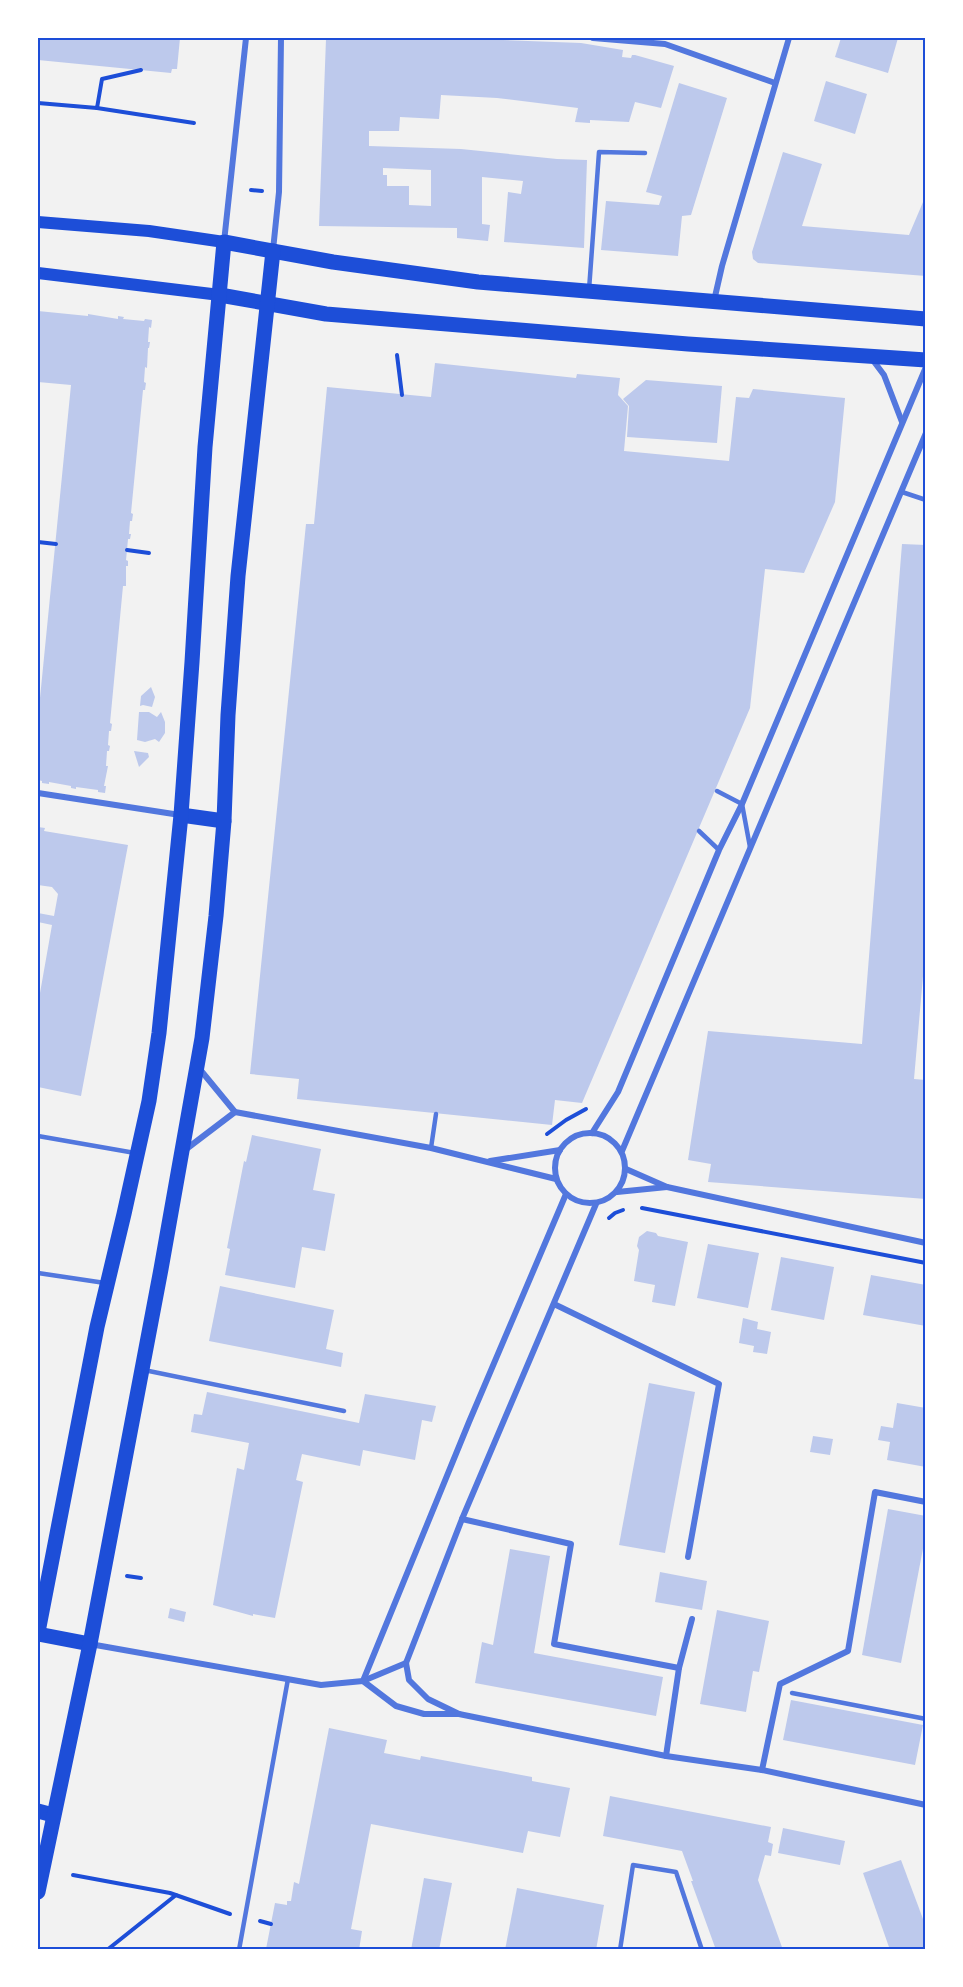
<svg xmlns="http://www.w3.org/2000/svg" width="963" height="1987" font-family="'Sofia Sans Condensed',sans-serif">
<style>
.building{fill:#bdc9ec;fill-rule:evenodd}
.lines{fill:none;stroke-linecap:round;stroke-linejoin:round}
.path{stroke:#1d4ed8;stroke-width:4}
.service{stroke:#5277de;stroke-width:4.5}
.minor{stroke:#5277de;stroke-width:6}
.secondary{stroke:#1d4ed8;stroke-width:12}
.primary{stroke:#1d4ed8;stroke-width:15}
.neatline{fill:none;stroke:#1d4ed8;stroke-width:2}
</style>
<rect width="100%" height="100%" fill="#f2f2f2"/>
<g class="building">
<path d="M38,38H180L177,69H172L171,73L38,60Z"/>
<path d="M446,38L581,43L623,50L622,57L631,58L632,55H635L674,66L661,108L635,102L629,122L590,120V123L575,122L578,108L497,98L441,95L439,119L400,117L399,131H369V146L461,149L557,159L587,160L584,248L504,242L508,192L521,194L523,181L482,177V224L490,225L488,241L457,238V228L319,226L326,39ZM383,168L431,170V206L409,205V186H387V175H383Z"/>
<path d="M841,38H898L888,73L835,57Z"/>
<path d="M826,81L867,94L855,134L814,121Z"/>
<path d="M679,83L727,98L691,215L682,216L678,256L601,250L606,201L659,205L662,196L646,192Z"/>
<path d="M783,152L822,164L802,226L909,235L926,195V276L758,263L753,259L752,252Z"/>
<path d="M38,311L88,316V314L118,319V316L124,317L123,319L144,321L145,319L152,320L151,328L149,327L148,342H150L149,348H148L147,368L145,367L144,382L146,383L145,390H143L131,513L133,514L132,521H130L129,534H131L130,539H128L127,550L126,560L128,561V566H126V586H123L110,723L112,724L111,731H109L108,745L110,746L109,751H107L106,766H108L104,786H106L105,793L98,792V790L76,787V789L71,788V786L49,782V784L42,783V781L38,780V708H39L71,385L38,382Z"/>
<path d="M435,363L576,378L577,374L620,378L618,395L628,406L624,451L729,461L736,397L749,398L753,389L845,398L835,502L804,573L765,569L750,708L582,1103L555,1100L552,1125L297,1099L299,1079L250,1074L306,524H314L327,387L431,397Z"/>
<path d="M646,380L722,386L717,443L627,437L629,406L623,399Z"/>
<path d="M902,544L926,545V942L914,1079L926,1080V1199L708,1182L711,1164L688,1160L708,1031L862,1044Z"/>
<path d="M151,687L155,697L152,707L143,705L140,706L141,696Z"/>
<path d="M139,712H149L157,717L161,712L165,722V733L159,742L155,739L145,742L137,740Z"/>
<path d="M134,751L148,753L149,757L139,767Z"/>
<path d="M38,827L45,828L44,831L128,845L81,1096L38,1087V993H40L52,925L38,922V913L54,916L58,894L52,887L38,885Z"/>
<path d="M252,1135L321,1149L313,1190L335,1194L325,1251L302,1247L295,1288L225,1275L230,1249L227,1248L244,1161L246,1162Z"/>
<path d="M647,1231L656,1233L658,1236L688,1242L675,1306L652,1302L655,1285L634,1281L639,1250L637,1246L639,1237Z"/>
<path d="M708,1244L759,1253L748,1308L697,1298Z"/>
<path d="M781,1257L834,1267L824,1320L771,1310Z"/>
<path d="M871,1275L926,1285V1326L863,1315Z"/>
<path d="M220,1286L334,1310L326,1349L343,1353L341,1367L209,1341Z"/>
<path d="M743,1318L758,1322L757,1329L771,1332L767,1354L753,1352L754,1346L739,1343Z"/>
<path d="M649,1383L695,1392L665,1553L619,1545Z"/>
<path d="M207,1392L359,1423L365,1394L436,1406L432,1422L422,1420L415,1460L363,1450L360,1466L302,1454L296,1480L303,1482L275,1618L253,1614V1616L213,1605L237,1468L244,1470L249,1443L191,1432L194,1414L202,1415Z"/>
<path d="M897,1403L926,1408V1467L887,1460L890,1442L878,1440L881,1426L893,1428Z"/>
<path d="M813,1436L833,1439L830,1455L810,1452Z"/>
<path d="M888,1509L926,1516V1533L901,1663L862,1655Z"/>
<path d="M510,1549L550,1556L534,1653L663,1677L656,1716L475,1683L482,1642L493,1645Z"/>
<path d="M660,1572L707,1581L702,1610L655,1602Z"/>
<path d="M170,1608L186,1612L184,1622L168,1618Z"/>
<path d="M717,1610L769,1621L759,1672L753,1671L746,1712L700,1704Z"/>
<path d="M791,1700L923,1725L915,1765L783,1740Z"/>
<path d="M329,1728L387,1740L384,1753L420,1760L421,1756L532,1777V1781L570,1788L560,1837L528,1831L523,1853L371,1824L351,1929L362,1931L359,1950L266,1949L275,1903L287,1905V1901H291L294,1882L299,1884Z"/>
<path d="M610,1796L771,1827L768,1842L773,1844L771,1856L765,1855L758,1880L783,1950H716L691,1881H693L682,1851L603,1836Z"/>
<path d="M783,1828L845,1841L840,1865L778,1853Z"/>
<path d="M901,1860L926,1927V1950H890L863,1873Z"/>
<path d="M424,1878L452,1883L439,1950H411Z"/>
<path d="M517,1888L604,1905L596,1950H505Z"/>
</g>
<g class="lines">
<g class="path">
<path d="M38,103L97,108L102,79L141,70"/>
<path d="M97,108L194,123"/>
<path d="M251,190L262,191"/>
<path d="M397,355L402,395"/>
<path d="M38,542L56,544"/>
<path d="M127,550L149,553"/>
<path d="M547,1134L566,1120L586,1109"/>
<path d="M642,1208L926,1263"/>
<path d="M609,1218L615,1213L623,1210"/>
<path d="M127,1576L141,1578"/>
<path d="M73,1875L170,1893L230,1914"/>
<path d="M260,1921L271,1924"/>
<path d="M107,1950L176,1895"/>
</g>
<g class="service">
<path d="M589,290L599,152L645,153"/>
<path d="M902,492L926,500"/>
<path d="M717,791L742,804L750,847"/>
<path d="M699,831L719,850"/>
<path d="M38,1136L135,1153"/>
<path d="M431,1148L436,1114"/>
<path d="M38,1273L105,1283"/>
<path d="M144,1370L344,1411"/>
<path d="M792,1693L926,1719"/>
<path d="M239,1950L288,1679"/>
<path d="M620,1950L633,1865L676,1872L702,1950"/>
</g>
<g class="minor">
<path d="M593,38L665,44L775,83"/>
<path d="M224,242L246,38"/>
<path d="M273,250L279,192L281,38"/>
<path d="M714,301L722,266L789,38"/>
<path d="M872,359L884,375L902,422"/>
<path d="M38,793L180,815"/>
<path d="M198,1067L235,1112L431,1148L556,1179"/>
<circle cx="590" cy="1168" r="35"/>
<path d="M592,1133L618,1092L719,850L742,804L926,367"/>
<path d="M185,1150L235,1112"/>
<path d="M622,1151L926,433"/>
<path d="M490,1161L560,1150"/>
<path d="M626,1169L667,1187L926,1243"/>
<path d="M617,1192L667,1187"/>
<path d="M554,1304L719,1384L688,1557"/>
<path d="M462,1519L571,1544L554,1644L679,1668"/>
<path d="M90,1644L321,1685L363,1681L406,1663"/>
<path d="M406,1663L409,1680L428,1699L459,1714L666,1756L762,1770L926,1805"/>
<path d="M406,1663L462,1519L596,1204"/>
<path d="M459,1714H424L396,1706L363,1681L469,1422L566,1194"/>
<path d="M666,1756L679,1668L692,1619"/>
<path d="M762,1770L780,1684L848,1651L875,1492L926,1502"/>
</g>
<g class="secondary">
<path d="M38,222L149,231L224,242"/>
<path d="M38,273L220,295"/>
</g>
<g class="primary">
<path d="M220,295L326,314L688,344L926,360"/>
<path d="M181,815L224,821"/>
<path d="M38,1632L97,1327L124,1214L149,1101L159,1033L181,815L192,662L205,447L224,242L333,262L478,282L926,319"/>
<path d="M38,1634L90,1644"/>
<path d="M38,1811L53,1815"/>
<path d="M38,1892L90,1644L161,1269L202,1038L216,916L224,821L228,715L238,576L273,251"/>
</g>
</g>
<rect width="963" height="1987" fill="none" stroke="#ffffff" stroke-width="78"/>
<rect x="39" y="39" width="885" height="1909" class="neatline"/>
</svg>
